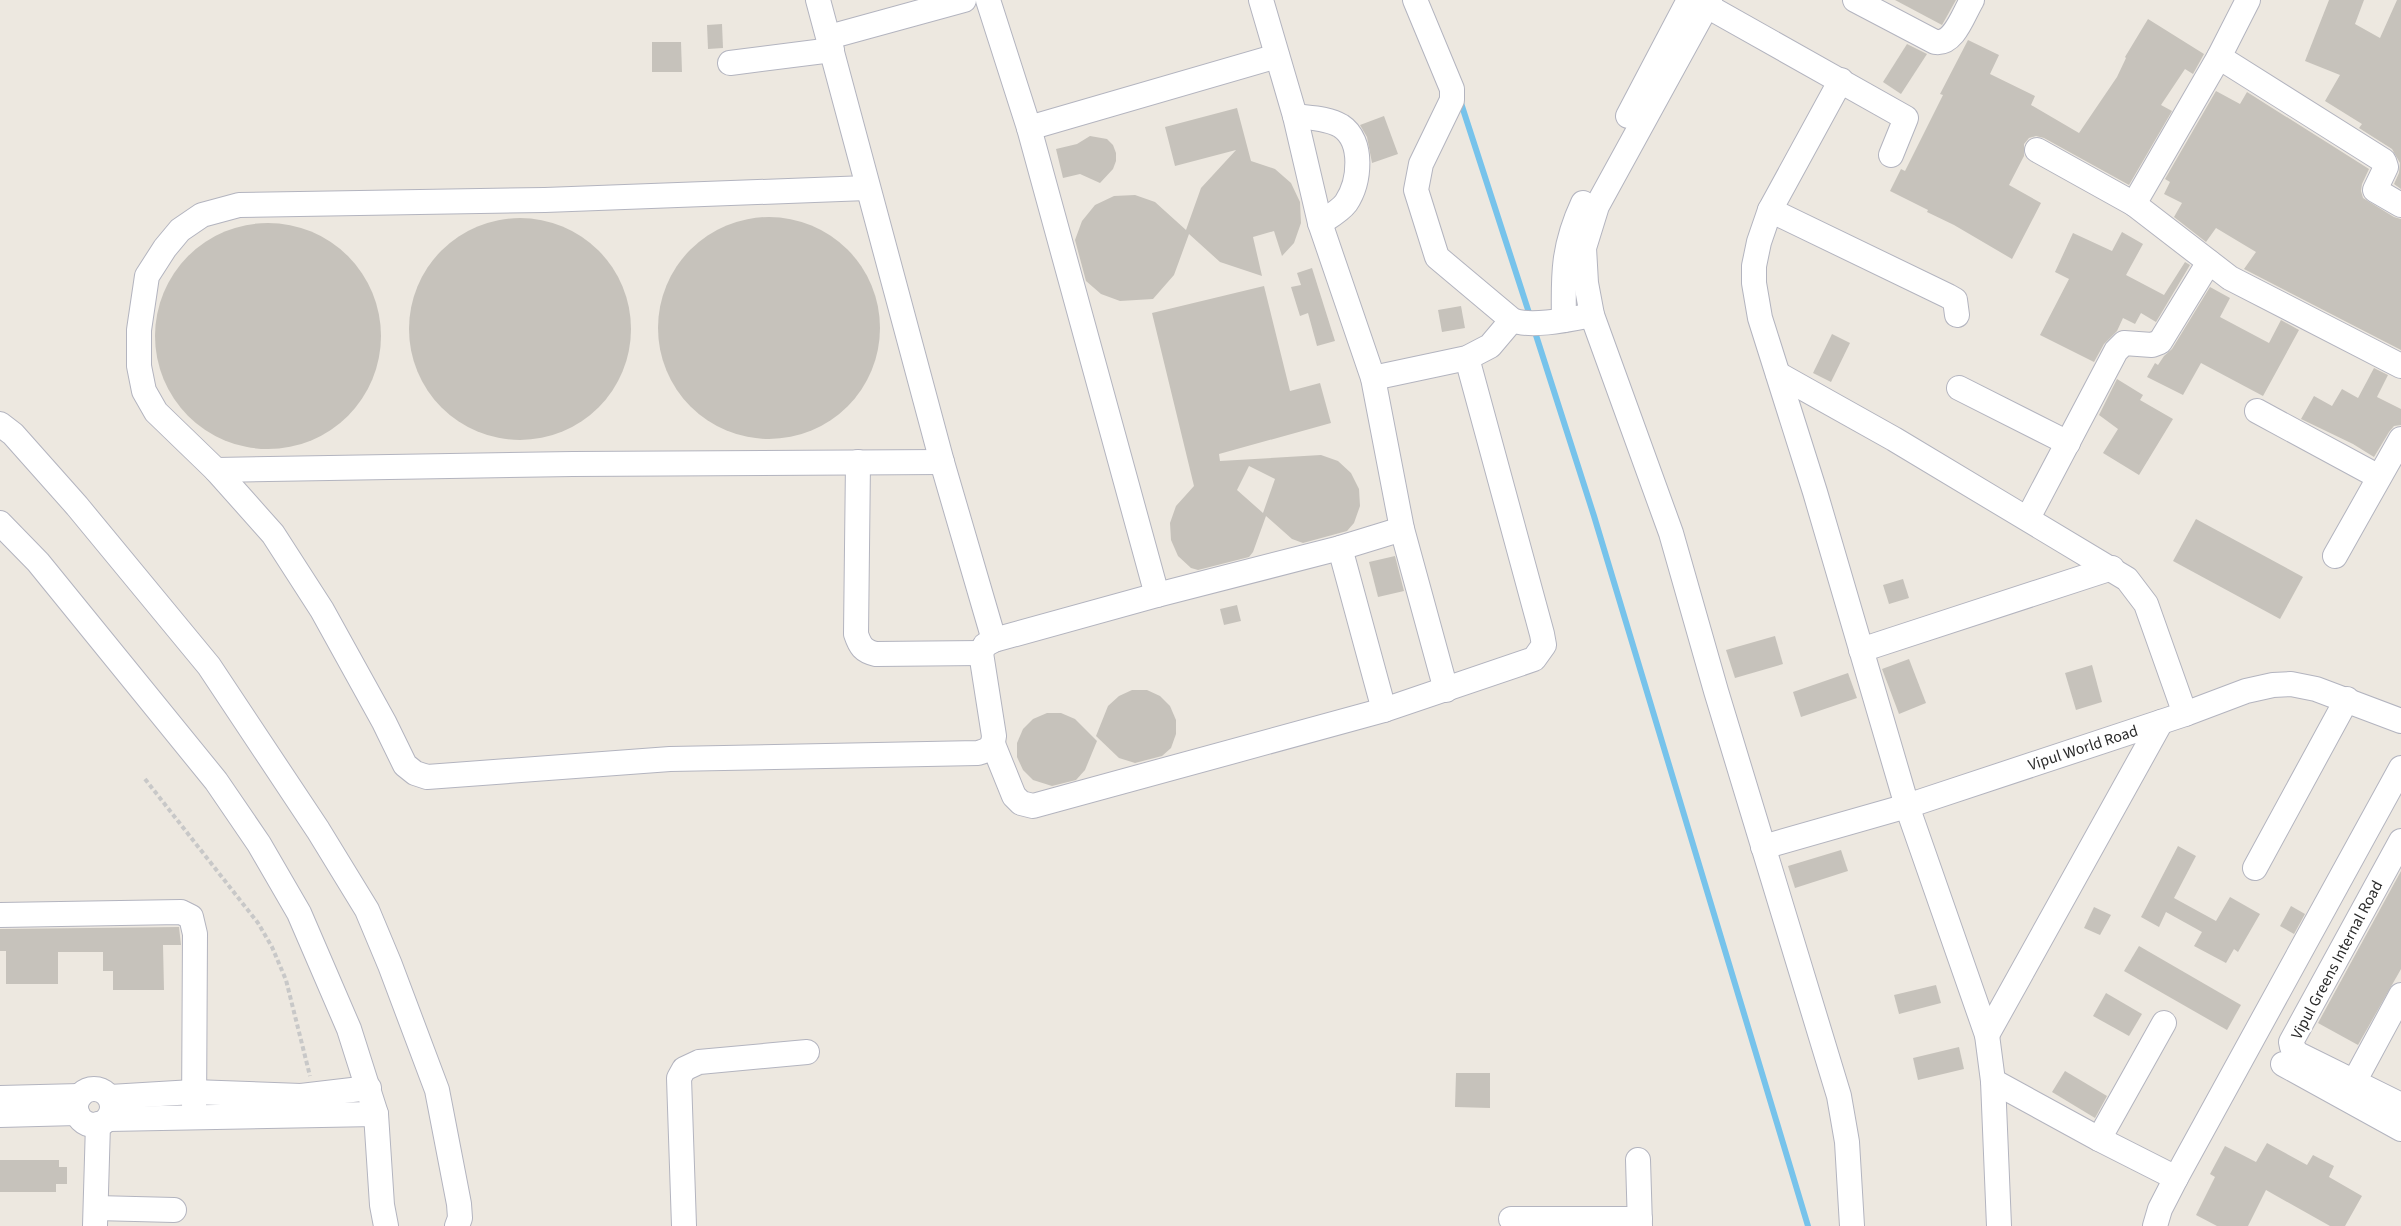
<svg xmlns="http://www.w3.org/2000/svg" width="2401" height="1226" font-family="'Source Sans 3',sans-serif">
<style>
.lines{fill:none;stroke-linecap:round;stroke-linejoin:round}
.stream{stroke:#77c3eb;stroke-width:6}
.building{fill:#c6c2bb;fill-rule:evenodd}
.minor-casing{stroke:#b3b4bf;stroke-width:26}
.path{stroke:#c8c8c8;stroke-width:4;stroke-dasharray:4.5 3;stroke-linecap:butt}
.minor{stroke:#fff;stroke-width:24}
.labels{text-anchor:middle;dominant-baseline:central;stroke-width:5;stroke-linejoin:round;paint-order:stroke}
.street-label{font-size:16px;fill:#2c2c2c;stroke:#fff}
</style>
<rect width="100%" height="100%" fill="#ede8e0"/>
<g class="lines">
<g class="stream">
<path d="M1460,100L1531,319"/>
<path d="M1534,329L1594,516L1808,1226"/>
</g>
</g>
<g class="building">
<path d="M1895,0H1956L1942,25Z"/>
<path d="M2329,0H2364L2355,24L2380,38L2397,0H2401V189L2394,184L2399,173L2400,163L2392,149L2359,128L2362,124L2325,101L2340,75L2305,61Z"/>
<path d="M2148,19L2204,54L2193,74L2185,69L2161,105L2172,111L2129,185L2044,138L2036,136L2029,138L2024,144V156L2009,185L2041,203L2012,259L1954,225L1927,212L1928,210L1890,191L1901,169L1905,171L1943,95L1940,94L1968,40L1999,55L1990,74L2035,96L2031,105L2079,133L2117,77L2126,58L2125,57Z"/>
<path d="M722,24L723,48L708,49L707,25Z"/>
<path d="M652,42H681L682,72H652Z"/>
<path d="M1907,44L1927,54L1901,94L1883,82Z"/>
<path d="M2216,91L2240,104L2247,92L2369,169L2362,184L2361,191L2363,198L2394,217L2401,219V350L2244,269L2256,252L2216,228L2206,242L2174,217L2182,203L2164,194L2170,182L2165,179Z"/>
<path d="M1237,108L1251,161L1275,169L1291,183L1300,202L1301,223L1294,243L1282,256L1274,231L1253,237L1262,276L1220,262L1189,234L1174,275L1153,299L1120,301L1101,294L1086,281L1075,240L1082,221L1095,205L1114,196L1135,195L1155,202L1186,230L1201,188L1236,150L1175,166L1165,127Z"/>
<path d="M1384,116L1398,154L1372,163L1367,137L1360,125Z"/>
<path d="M1090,136L1107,139L1113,145L1116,153V161L1113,169L1100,183L1080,174L1063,178L1056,149L1077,144Z"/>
<circle cx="769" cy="328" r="111"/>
<circle cx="520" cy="329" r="111"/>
<circle cx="268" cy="336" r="113"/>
<path d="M2122,232L2143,244L2126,275L2164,295L2185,262L2190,265L2156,322L2141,313L2135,324L2123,318L2117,331L2104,344L2094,362L2040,335L2069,279L2055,272L2073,233L2112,251Z"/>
<path d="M1312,268L1335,341L1317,346L1308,313L1300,316L1291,287L1301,285L1297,273Z"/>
<path d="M1264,286L1290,391L1320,383L1331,423L1219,454L1220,461L1321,455L1338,461L1351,473L1359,489L1360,506L1354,523L1347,531L1303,543L1292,539L1266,516L1253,552L1249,557L1198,570L1191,568L1178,556L1171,540L1170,523L1176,506L1194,486L1152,313ZM1249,466L1275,479L1263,513L1237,490Z"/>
<path d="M2210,287L2230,298L2220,317L2269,343L2281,320L2299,330L2263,396L2201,363L2183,395L2147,377L2155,363L2158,365L2164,356L2172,349Z"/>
<path d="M1461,306L1465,328L1442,332L1438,310Z"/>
<path d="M1832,334L1850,343L1831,382L1813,373Z"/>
<path d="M2374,368L2388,375L2377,397L2401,409V425L2394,426L2389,432L2374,457L2353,444L2301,419L2314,396L2332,406L2342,389L2358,398Z"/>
<path d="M2117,379L2143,395L2140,400L2173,419L2139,475L2103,453L2118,429L2099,415Z"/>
<path d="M2196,519L2303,577L2280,619L2173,561Z"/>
<path d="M1395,556L1404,591L1378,597L1369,562Z"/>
<path d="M1903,579L1909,598L1889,604L1883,585Z"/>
<path d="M1237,605L1241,621L1224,625L1220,609Z"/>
<path d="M1775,636L1783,664L1735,678L1726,650Z"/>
<path d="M1909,659L1926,703L1899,714L1882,669Z"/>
<path d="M2092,665L2102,702L2076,710L2065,673Z"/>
<path d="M1848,673L1857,698L1801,717L1793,692Z"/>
<path d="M1132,690H1147L1160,696L1170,706L1176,720V734L1171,748L1162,756L1135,763L1119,758L1096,736L1108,706L1119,696Z"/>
<path d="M1047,713H1061L1075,719L1097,741L1085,770L1076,780L1052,786L1033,780L1023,770L1017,757V743L1023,729L1033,719Z"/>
<path d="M2178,846L2196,856L2174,898L2216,921L2230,897L2260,914L2238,952L2234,949L2226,963L2194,946L2202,932L2166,912L2159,927L2141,917Z"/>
<path d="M1841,850L1848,871L1795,888L1788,866Z"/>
<path d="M2401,871V969L2358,1045L2318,1023Z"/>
<path d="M2291,906L2305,914L2294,934L2280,926Z"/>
<path d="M2094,907L2111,915L2100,935L2084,928Z"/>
<path d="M179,927L181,945H163L164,990H113V971H103V952H58V984H6V951H0V929Z"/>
<path d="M2139,946L2241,1005L2227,1030L2124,971Z"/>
<path d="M1936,985L1941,1003L1899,1014L1894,995Z"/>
<path d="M2106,993L2142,1014L2129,1036L2093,1016Z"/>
<path d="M1959,1047L1964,1069L1918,1080L1913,1058Z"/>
<path d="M2065,1071L2107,1096L2095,1118L2052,1092Z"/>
<path d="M1456,1073H1490V1108L1455,1107Z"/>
<path d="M2267,1143L2307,1165L2313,1155L2334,1166L2329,1177L2362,1196L2345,1226H2330L2266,1190L2248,1226H2217L2196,1215L2215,1177L2210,1174L2225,1146L2256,1162Z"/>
<path d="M0,1160H59V1167H67V1184H56V1192H0Z"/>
</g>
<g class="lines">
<g class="minor-casing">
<g id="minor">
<path d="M818,0L942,462L994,640"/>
<path d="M988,0L1029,128"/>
<path d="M1261,0L1295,116L1320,223L1373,378L1402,529L1446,690"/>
<path d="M1415,0L1452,89V100L1421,164L1416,190L1437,257L1512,320C1531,328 1571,319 1592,315"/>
<path d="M1710,0L1597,206L1584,248L1586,283L1592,315L1671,533L1716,691L1839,1096L1847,1142L1852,1226"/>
<path d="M1855,0L1935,42C1954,45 1963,15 1972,0"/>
<path d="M1707,6L1906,118L1891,155"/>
<path d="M829,37L964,0"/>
<path d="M2219,57L2384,161L2386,167L2375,190L2401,205"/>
<path d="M730,63L832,50"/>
<path d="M1841,80L1770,210L1759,242L1754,266V283L1760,318L1815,492L1907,806L1987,1035L1993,1081L1999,1226"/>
<path d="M1295,116C1310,118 1328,118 1341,126C1364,141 1360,182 1346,203C1340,211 1329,217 1320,223"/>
<path d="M1628,116L1689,0"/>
<path d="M2037,150L2134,204L2230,278L2401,366"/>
<path d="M867,188L545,200L239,205L202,215L180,230L165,248L147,276L139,330V366L144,391L156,412L216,470L273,534L322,610L384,722L405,765L415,773L427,777L670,759L978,753C989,750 993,747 994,736L981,653L985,645L994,640L1157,595L1340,548L1402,529"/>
<path d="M2134,204L2219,57L2248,0"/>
<path d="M1770,210L1948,296L1955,300L1957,315"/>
<path d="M1564,320C1563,274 1563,246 1583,203"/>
<path d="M1778,374L1894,439L2127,579L2146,604L2185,714"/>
<path d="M1373,378L1467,358L1490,346L1512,320"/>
<path d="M1959,388L2068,443"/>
<path d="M2257,411L2379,477"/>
<path d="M0,424L13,434L77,506L209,666L318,830L367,910L390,965L437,1090L459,1204L460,1218L457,1226"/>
<path d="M858,462L856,634C860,646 863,651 876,654L981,653"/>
<path d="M216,470L573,464L942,462"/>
<path d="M2028,518L2116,351L2124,343L2152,345L2160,342L2209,262"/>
<path d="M0,523L38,562L216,781L259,844L299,913L349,1029L376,1114L382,1205L386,1226"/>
<path d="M1340,548L1384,710"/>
<path d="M2335,556L2401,439"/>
<path d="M1157,595L1029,128L1277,56"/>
<path d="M1861,650L2112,568"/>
<path d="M993,744L1014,796L1021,803L1033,806L1384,710L1534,659L1544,645L1542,634L1467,358"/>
<path d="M2401,841L2291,1042L2292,1047L2298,1054L2401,1105"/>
<path d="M1763,847L1907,806L2185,714L2246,691L2273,685L2291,684L2316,689L2401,721"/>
<path d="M2255,868L2347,699"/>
<path d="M0,915L181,912L191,917L195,934L194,1117"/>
<path d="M1987,1035L2161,722"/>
<path d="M2283,1064L2401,1129"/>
<path d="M1993,1081L2099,1139L2176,1178"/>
<path d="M2354,1082L2401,995"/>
<circle cx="94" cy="1107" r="18"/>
<path d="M110,1097L193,1092L301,1096L369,1088"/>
<path d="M0,1098L80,1096"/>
<path d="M0,1115L77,1113"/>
<path d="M108,1119L376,1114"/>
<path d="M2099,1139L2164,1023"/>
<path d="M1638,1160L1640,1226"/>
<path d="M96,1208L174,1210"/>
<path d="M1511,1219H1640"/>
<path d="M95,1226L98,1124"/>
<path d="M684,1226L679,1078L684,1069L699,1062L807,1052"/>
<path d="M2155,1226L2160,1209L2176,1178L2401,768"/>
</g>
</g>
<path class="path" d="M145,779L258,923L272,947L286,980L310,1076"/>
<use href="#minor" class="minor"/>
</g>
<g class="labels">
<g class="street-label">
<text transform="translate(2083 748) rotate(-18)">Vipul World Road</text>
<text transform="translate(2337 960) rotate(-62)">Vipul Greens Internal Road</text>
</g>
</g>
</svg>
